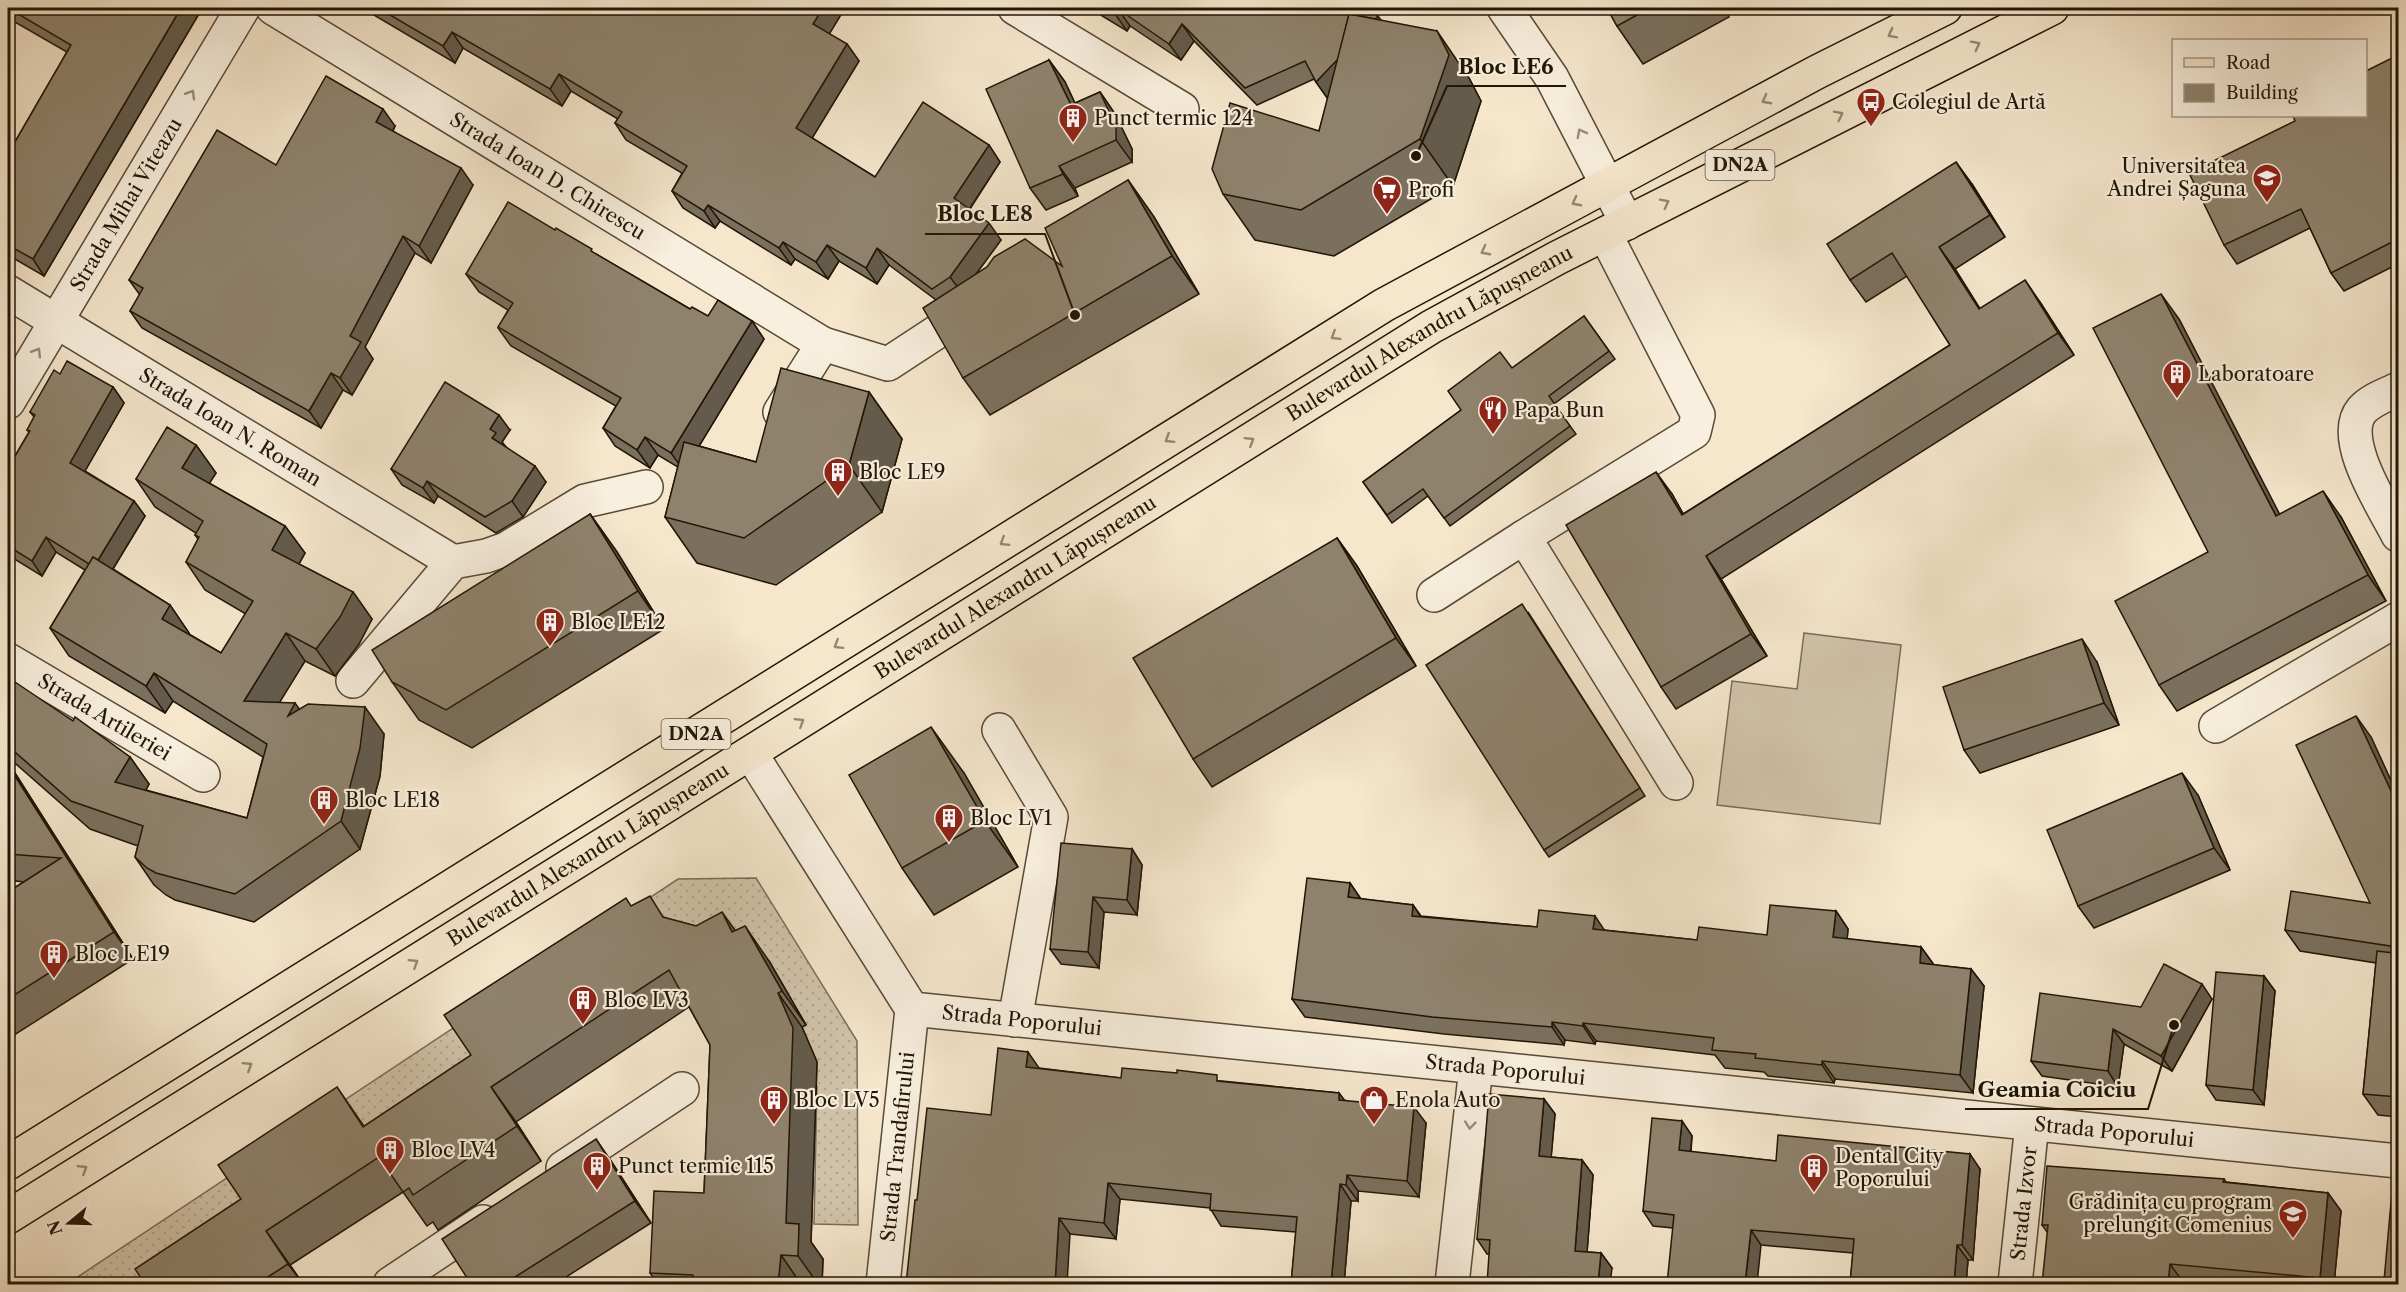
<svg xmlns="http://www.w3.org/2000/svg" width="2406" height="1292" font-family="'Libre Caslon Text',serif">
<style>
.grass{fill:url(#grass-dots);stroke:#796c58;stroke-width:1.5}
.pitch{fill:#d1c3aa;stroke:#796c58;stroke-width:1.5}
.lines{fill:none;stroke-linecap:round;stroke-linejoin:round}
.minor-casing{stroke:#564a38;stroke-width:36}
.major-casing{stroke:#211606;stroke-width:36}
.minor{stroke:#f8efde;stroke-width:33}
.major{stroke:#f5e6cc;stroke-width:33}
.wall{fill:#7b705e;stroke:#211606;stroke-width:1.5}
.shaded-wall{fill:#645b4c;stroke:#211606;stroke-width:1.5}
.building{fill:#8f826d;stroke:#211606;stroke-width:1.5}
.oneway{stroke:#968873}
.oneway2{stroke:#978d7d}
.labels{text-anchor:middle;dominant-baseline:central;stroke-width:4.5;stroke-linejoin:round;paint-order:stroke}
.shield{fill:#f8efde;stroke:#625747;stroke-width:1.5}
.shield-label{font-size:18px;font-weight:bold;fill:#211606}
.poi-label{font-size:20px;fill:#211606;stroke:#f8efde;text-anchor:start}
.street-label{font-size:20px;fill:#211606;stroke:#f8efde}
.leader{fill:none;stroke:#211606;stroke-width:2}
.callout-dot{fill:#211606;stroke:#f8efde;stroke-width:2}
.callout-label{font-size:21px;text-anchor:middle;font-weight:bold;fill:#211606;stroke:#f8efde;stroke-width:4.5;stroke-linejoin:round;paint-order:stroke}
</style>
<defs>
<pattern id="grass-dots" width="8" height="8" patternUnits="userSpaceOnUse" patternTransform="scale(1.5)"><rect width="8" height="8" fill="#d1c3aa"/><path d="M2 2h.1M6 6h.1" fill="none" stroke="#b3a791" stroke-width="1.8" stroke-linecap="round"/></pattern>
</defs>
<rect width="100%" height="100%" fill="#f5e6cc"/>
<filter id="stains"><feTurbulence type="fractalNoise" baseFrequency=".00333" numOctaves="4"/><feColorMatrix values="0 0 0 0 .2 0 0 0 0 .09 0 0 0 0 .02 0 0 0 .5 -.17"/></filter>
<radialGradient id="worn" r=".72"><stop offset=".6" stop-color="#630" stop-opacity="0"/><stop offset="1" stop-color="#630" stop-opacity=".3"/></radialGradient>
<path class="grass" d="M756,878L857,1041L858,1225L814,1224L817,1086L782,1084L802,1027L806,1025L769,961L495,1090L387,1161L361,1122L188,1284H67L678,879Z"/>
<path class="pitch" d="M1804,633L1901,645L1880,824L1717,805L1732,681L1797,689Z"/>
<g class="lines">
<g class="minor-casing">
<g id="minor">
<path id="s1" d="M273,8L823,344"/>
<path d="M1015,8L1182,109"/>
<path d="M1504,8L1552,78L1627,223"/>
<path d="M1605,234L1698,415L1694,432L1524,537L1676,783"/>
<path id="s2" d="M8,292L453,562"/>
<path d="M2398,389C2386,395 2371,400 2362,410C2338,439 2384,507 2398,535"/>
<path id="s3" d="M8,402L243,8"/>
<path d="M780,412L823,344L888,364L975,307"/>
<path d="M1434,595L1524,537"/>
<path id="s4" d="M8,660L203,775"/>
<path d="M353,681L453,562L486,556L506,549L585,501L646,487"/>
<path d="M2216,726L2398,619"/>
<path d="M999,730L1051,817L1015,1020"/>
<path id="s5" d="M751,754L912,1009L2398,1161"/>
<path d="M563,1168L682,1089"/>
<path d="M390,1284L483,1222"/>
<path id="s6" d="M883,1284L912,1009"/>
<path d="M1452,1284L1476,1067"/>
<path id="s7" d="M2015,1284L2032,1124"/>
</g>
</g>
<g class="major-casing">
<g id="major">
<path d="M8,1163L1384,305L1817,72L1945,8"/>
<path id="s8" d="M8,1217L1431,327L1557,258L2052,8"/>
</g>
</g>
<use href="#minor" class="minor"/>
<use href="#major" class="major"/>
</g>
<g class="wall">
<path d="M8,8H197L200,12L44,276L8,255V154L67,52L8,18Z"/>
<path d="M362,8H845L829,34L847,44L859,61L812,138L875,177L989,145L1000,162L970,209L1001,240L976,274L1062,266L1128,180L1154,217L1199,294L990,415L963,378L936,300L889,265L877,284L839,261L828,279L795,259L791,265L720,221L715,228L683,208L672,191L682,173L626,140L615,123L618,119L571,91L562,106L463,48L455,63Z"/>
<path d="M1089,8H1372L1370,9L1380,20L1469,78L1481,101L1453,186L1334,256L1255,240L1223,194L1319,131L1328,99L1314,79L1257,105L1194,41L1181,60L1130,26L1127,31Z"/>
<path d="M1607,8H1724L1729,17L1643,64L1617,26Z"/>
<path d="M2398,55V264L2344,291L2331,273L2310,228L2237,264L2224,245L2295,121Z"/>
<path d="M1049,60L1065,82L1075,103L1100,92L1115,114L1132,149V162L1075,188L1078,196L1046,210L1030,188Z"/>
<path d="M395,126L393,131L473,185L431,263L415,253L365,347L373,359L352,395L343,390L321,428L142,328L130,311L140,295L129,280L276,165Z"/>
<path d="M1972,184L2005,237L1955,269L1980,309L2040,302L2074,355L1721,579L1767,656L1676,709L1661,687L1672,494L1683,514L1950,345L1907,276L1866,302L1850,280Z"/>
<path d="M596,254L690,309L708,316L752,321L764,339L699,446L756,462L869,392L902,439L882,512L776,585L697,563L665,517L678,467L658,455L650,468L615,446L603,428L616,406L511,346L498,328L508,310L479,292L466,274Z"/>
<path d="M1584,316L1615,359L1554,404L1576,434L1450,526L1428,496L1392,523L1363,482L1461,410L1512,368Z"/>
<path d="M2179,319L2279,515L2341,517L2386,601L2177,711L2159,685L2208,552Z"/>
<path d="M60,374L113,387L124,403L85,471L134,501L145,516L113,569L170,605L189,633V634L221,653L246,614L205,590L186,562L198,539L195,535L196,533L155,507L136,479L196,445L216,473L209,483L285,526L305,553L299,564L353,592L372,619L359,644L335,676L305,661L279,702L300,709L384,734L380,776L360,849L254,922L175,900L166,895L154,885L135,857L138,846L90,829L8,757V682L73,721L130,757L149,784L146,790L247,818L263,757L173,701L165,713L69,656L50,628L85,570L56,552L42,576L8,555V468L29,432L27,430L34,417L30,412Z"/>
<path d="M510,430L502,442L506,448L546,482L523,517L496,533L438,496L434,503L402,485L391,469Z"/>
<path d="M590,514L617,552L664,629L472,748L419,720L392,682Z"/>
<path d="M1337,538L1357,566L1416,666L1212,787L1193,759Z"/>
<path d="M1528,612L1645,796L1549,857L1544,850Z"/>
<path d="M2097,662L2119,725L1980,773L1964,750Z"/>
<path d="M2371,737L2398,796V1117L2378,1115L2363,1094L2376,963L2300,951L2285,930L2370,903Z"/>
<path d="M8,762L133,959L8,1039V892L24,882L8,880Z"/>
<path d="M964,773L1018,867L934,915L902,868Z"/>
<path d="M2198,795L2230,870L2094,928L2078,906Z"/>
<path d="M1132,849L1142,865L1137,915L1104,912L1099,968L1061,964L1050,949Z"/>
<path d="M1350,883L1361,899L1413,905L1421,916L1537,927L1604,930L1697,940L1767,935L1836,911L1848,929L1847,939L1921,947L1934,965L1971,969L1984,986L1973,1093L1835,1079L1834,1083L1768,1076L1764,1072L1725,1068L1715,1055L1596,1041L1595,1044L1565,1040L1564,1045L1444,1034L1305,1017L1292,999Z"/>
<path d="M632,906L665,918L696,926L735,931L769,961L806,1025L802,1027L817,1062L811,1242L823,1259L822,1284H658L650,1273L704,1193L710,1045L689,1007L516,1122L541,1161L438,1230L433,1222L427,1226L403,1192L290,1265L303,1284H145L364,1126L471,1055Z"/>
<path d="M2264,976L2275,991L2264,1105L2216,1100L2206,1085Z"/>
<path d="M2212,999L2172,1071L2124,1044L2118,1087L2042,1076L2031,1061L2141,1007Z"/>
<path d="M1039,1068L1121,1078L1222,1081L1339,1093L1344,1100L1426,1123L1419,1197L1358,1191V1201H1351L1344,1284H1291L1296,1232L1221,1226L1210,1208L1120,1199L1116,1239L1070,1234L917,1200L991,1115Z"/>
<path d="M1544,1099L1555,1114L1551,1157L1582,1160L1593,1175L1587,1252L1601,1253L1612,1268L1487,1254L1477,1239Z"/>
<path d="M1682,1121L1692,1136L1691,1152L1776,1161L1980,1169L1973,1260H1968L1966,1284H1850L1853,1253L1761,1245L1673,1228L1653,1226L1643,1211Z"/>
<path d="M611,1161L651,1223L555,1284H471Z"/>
<path d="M2224,1179L2226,1182L2328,1193L2341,1211L2334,1284H2209L2183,1282L2047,1232L2042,1225Z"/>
<path d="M2398,1191V1284H2387L2384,1281Z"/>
</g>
<g class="shaded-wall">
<path d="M181,8H197L200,12L44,276L33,259Z"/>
<path d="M823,8H845L825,41L813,24Z"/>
<path d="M1118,9L1130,26L1127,31L1115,14Z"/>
<path d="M1378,16L1390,33L1328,99L1316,82Z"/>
<path d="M1182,24L1194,41L1181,60L1169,44Z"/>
<path d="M1437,31L1469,78L1481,101L1453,186L1420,139Z"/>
<path d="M452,32L463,48L455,63L443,46Z"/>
<path d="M847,44L859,61L808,145L796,128Z"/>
<path d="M1049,60L1065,82L1086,127L1071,105Z"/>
<path d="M559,74L571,91L562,106L550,89Z"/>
<path d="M1100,92L1115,114L1132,149V162L1116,140Z"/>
<path d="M383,109L395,126L388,139L376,122Z"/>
<path d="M989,145L1000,162L966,214L954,198Z"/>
<path d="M1956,162L1972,184L2005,237L1990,215Z"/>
<path d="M1059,166L1075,188L1078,196L1063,174Z"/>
<path d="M461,168L473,185L431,263L419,246Z"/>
<path d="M1128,180L1154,217L1199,294L1172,256Z"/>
<path d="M708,205L720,221L715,228L704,211Z"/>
<path d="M989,223L1001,240L962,293L950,277Z"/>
<path d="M403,236L415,253L365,347L373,359L352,395L340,378L350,336Z"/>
<path d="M783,242L795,259L791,265L779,248Z"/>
<path d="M827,245L839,261L828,279L816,262Z"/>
<path d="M1939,247L1955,269L1994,331L1979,309Z"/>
<path d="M877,248L889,265L877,284L866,268Z"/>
<path d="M2025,280L2040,302L2074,355L2058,333Z"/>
<path d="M2161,294L2179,319L2294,542L2276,516Z"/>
<path d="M752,321L764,339L684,471L671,453Z"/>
<path d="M331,373L343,390L321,428L309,411Z"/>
<path d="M113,387L124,403L81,478L70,463Z"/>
<path d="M869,392L902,439L882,512L849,465Z"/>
<path d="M499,415L510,430L502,442L507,448L492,438L490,429Z"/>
<path d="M645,437L658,455L650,468L637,450Z"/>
<path d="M196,445L216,473L202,495L182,468Z"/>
<path d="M535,466L546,482L523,517L512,501Z"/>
<path d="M1656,472L1672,494L1697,538L1682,515Z"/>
<path d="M427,481L438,496L434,503L423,488Z"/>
<path d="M2323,491L2341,517L2386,601L2368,575Z"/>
<path d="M134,501L145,516L105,582L94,567Z"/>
<path d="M590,514L617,552L664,629L638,591Z"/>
<path d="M285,526L305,553L291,578L272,550Z"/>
<path d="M46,537L56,552L42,576L32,561Z"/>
<path d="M1337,538L1357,566L1416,666L1396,638Z"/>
<path d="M1706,556L1721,579L1767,656L1751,634Z"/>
<path d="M353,592L372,619L359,644L335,676L316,649Z"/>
<path d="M170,605L189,633L182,647L162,619Z"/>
<path d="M286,633L305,661L264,728L244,701Z"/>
<path d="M2082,639L2097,662L2119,725L2104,703Z"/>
<path d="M154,673L173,701L165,713L146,686Z"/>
<path d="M295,703L315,731L288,716Z"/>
<path d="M365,707L384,734L380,776L360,849L341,821Z"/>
<path d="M2356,716L2371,737L2398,796V806Z"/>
<path d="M931,727L964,773L1018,867L985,821Z"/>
<path d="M130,757L149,784L135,809L115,782Z"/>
<path d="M8,762L133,959L114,932L8,765Z"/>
<path d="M2182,773L2198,795L2230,870L2214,848Z"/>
<path d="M1132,849L1142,865L1137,915L1127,900Z"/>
<path d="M1350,883L1362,901L1348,897Z"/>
<path d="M1093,897L1104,912L1099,968L1088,952Z"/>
<path d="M1413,905L1425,923L1412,916Z"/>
<path d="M1836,911L1848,929L1846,955L1833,937Z"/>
<path d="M722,912L747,947L732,932Z"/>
<path d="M1595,916L1607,934L1593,929Z"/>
<path d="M2398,921V959L2394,953Z"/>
<path d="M745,926L769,961L806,1025L782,991Z"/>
<path d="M1921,947L1934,965L1920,963Z"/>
<path d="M1971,969L1984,986L1973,1093L1960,1075Z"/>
<path d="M2264,976L2275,991L2264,1105L2253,1090Z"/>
<path d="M2202,984L2212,999L2172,1071L2161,1056Z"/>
<path d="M778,993L802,1027L817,1062L811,1242L823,1259L822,1284H818L798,1256L786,1223Z"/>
<path d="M1552,1022L1565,1040L1564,1045L1552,1027Z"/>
<path d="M1583,1023L1596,1041L1595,1044L1583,1026Z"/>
<path d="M2113,1029L2124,1044L2118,1087L2108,1071Z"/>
<path d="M1028,1052L1039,1068L1038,1083L1026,1067Z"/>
<path d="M1822,1061L1835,1079L1834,1083L1822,1065Z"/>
<path d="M337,1087L361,1122L387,1161L363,1127Z"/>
<path d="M491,1087L516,1122L541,1161L517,1126Z"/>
<path d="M1339,1093L1351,1109L1339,1100Z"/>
<path d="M1544,1099L1555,1114L1550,1171L1539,1156Z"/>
<path d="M1414,1107L1426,1123L1419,1197L1407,1181Z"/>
<path d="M1682,1121L1692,1136L1689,1165L1679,1150Z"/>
<path d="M596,1139L611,1161L651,1223L635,1201Z"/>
<path d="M1970,1154L1980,1169L1973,1260L1962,1245Z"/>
<path d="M1582,1160L1593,1175L1586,1266L1575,1251Z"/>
<path d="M1347,1175L1358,1191V1201L1346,1185Z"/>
<path d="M1108,1183L1120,1199L1116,1239L1104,1223Z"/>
<path d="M1340,1184L1351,1201L1344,1284H1331Z"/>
<path d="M2328,1193L2341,1211L2334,1284H2325L2320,1278Z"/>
<path d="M1059,1218L1070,1234L1067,1284H1055Z"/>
<path d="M1751,1230L1761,1245L1757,1284H1745Z"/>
<path d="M266,1231L290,1265L303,1284L288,1264Z"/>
<path d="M1957,1245L1968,1260L1966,1284H1954Z"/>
<path d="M1601,1253L1612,1268L1610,1284H1598Z"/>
<path d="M781,1255L801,1284H778Z"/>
<path d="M2170,1264L2183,1282V1284H2168Z"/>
</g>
<g class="building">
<path d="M8,8H181L33,259L8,245V154L71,45Z"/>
<path d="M378,8H823L813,24L847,44L796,128L875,177L923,102L989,145L954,198L989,223L950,277L932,289L877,248L866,268L827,245L816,262L783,242L779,248L708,205L704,211L672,191L687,166L615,123L622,112L559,74L550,89L452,32L443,46Z"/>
<path d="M1104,8H1369L1378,16L1375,19L1349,14L1338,59L1316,82L1305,61L1245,88L1182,24L1169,44L1118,9L1115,14Z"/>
<path d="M1607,8H1650L1617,26Z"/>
<path d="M1349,14L1437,31L1449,55L1420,139L1301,210L1223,194L1212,169L1230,103L1319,131Z"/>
<path d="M2398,55V239L2331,273L2301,209L2224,245L2189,173L2295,121L2293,116H2366V71Z"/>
<path d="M1049,60L1071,105L1100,92L1116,127V140L1059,166L1063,174L1030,188L986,89Z"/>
<path d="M326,76L383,109L376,122L461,168L419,246L403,236L350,336L361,342L340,378L331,373L309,411L130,311L143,288L129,280L217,130L276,165Z"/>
<path d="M1956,162L1990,215L1939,247L1979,309L2025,280L2058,333L1706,556L1751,634L1661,687L1566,525L1656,472L1682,515L1950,345L1892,253L1850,280L1827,244Z"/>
<path d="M1128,180L1172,256L963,378L923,308L987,267L994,257L1025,239L1062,266L1045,228Z"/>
<path d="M508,202L555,230L556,228L592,249L591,251L690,309L692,307L708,316L718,300L752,321L671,453L645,437L637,450L603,428L621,398L498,327L513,303L466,274Z"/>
<path d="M2161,294L2276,516L2323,491L2368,575L2159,685L2115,601L2208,552L2093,328Z"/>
<path d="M1584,316L1609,351L1549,396L1570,426L1444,518L1423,489L1387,515L1363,482L1461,410L1448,391L1500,352L1512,368Z"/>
<path d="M67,361L113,387L70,463L134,501L98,560L93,557L89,564L46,537L32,561L8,546V468L30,431L27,430L35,415L30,412L54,370L60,374Z"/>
<path d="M781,368L869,392L849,465L744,538L665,517L684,442L756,462Z"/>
<path d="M445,382L499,415L490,429L496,433L492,438L535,466L512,501L485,517L427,481L423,488L391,469Z"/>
<path d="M167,427L196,445L182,468L285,526L272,550L353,592L340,617L316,649L286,633L244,701L295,703L288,716L308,704L365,707L360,748L341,821L235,894L156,873L147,868L135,857L143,826L71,801L8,746V682L10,684L12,680L73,721L75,717L130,757L115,782L247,818L267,744L154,673L146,686L50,628L93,557L170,605L162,619L221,653L253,601L186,562L199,537L195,535L203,521L136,479Z"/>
<path d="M590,514L638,591L446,710L392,682L372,650Z"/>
<path d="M1337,538L1396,638L1193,759L1133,658Z"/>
<path d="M1522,604L1640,788L1544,850L1426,665Z"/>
<path d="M2082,639L2104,703L1964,750L1943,687Z"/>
<path d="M2356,716L2398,806V921L2394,953H2398V1097L2363,1094L2377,951L2394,953L2390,946L2285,930L2291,891L2370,903L2296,745Z"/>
<path d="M931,727L985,821L902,868L849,775Z"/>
<path d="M8,765L114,932L8,999V892L61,858L8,854Z"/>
<path d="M2182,773L2214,848L2078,906L2047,830Z"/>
<path d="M1061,843L1132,849L1127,900L1093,897L1088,952L1050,949Z"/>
<path d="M1307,878L1350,883L1348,897L1413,905L1412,916L1537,927L1539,910L1595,916L1593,929L1697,940L1699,927L1767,935L1770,905L1836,911L1833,937L1921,947L1920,963L1971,969L1960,1075L1822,1061V1065L1755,1058L1756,1054L1712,1050L1714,1038L1583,1023V1026L1552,1022V1027L1432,1017L1292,999Z"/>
<path d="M650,896L663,917L696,926L722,912L732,932L745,926L782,991L778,993L793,1028L786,1223L799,1224L798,1256L781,1255L778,1284H692L693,1275L650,1273L654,1191L704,1193L710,1045L669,970L491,1087L517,1126L413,1195L409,1188L403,1192L379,1157L266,1231L288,1264L257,1284H145L135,1269L241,1199L218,1165L337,1087L363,1127L471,1055L444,1015L626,898L631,906Z"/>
<path d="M2164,964L2202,984L2161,1056L2113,1029L2108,1071L2031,1061L2040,993L2141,1007Z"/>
<path d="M2216,972L2264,976L2253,1090L2206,1085Z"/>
<path d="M998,1048L1028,1052L1026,1067L1121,1078L1122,1068L1177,1073V1070L1217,1075V1081L1339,1093V1100L1414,1107L1407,1181L1347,1175L1346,1185L1340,1184L1331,1284H1291L1297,1217L1210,1210L1211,1194L1108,1183L1104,1223L1059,1218L1055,1284H906L915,1200H917L927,1108L991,1115Z"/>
<path d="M1489,1094L1544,1099L1539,1156L1582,1160L1575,1251L1601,1253L1598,1284H1487L1490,1240L1477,1239Z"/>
<path d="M1652,1118L1682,1121L1679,1150L1776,1161L1778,1135L1970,1154L1962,1245H1957L1954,1284H1850L1854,1239L1751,1230L1745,1284H1667L1674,1215L1643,1211Z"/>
<path d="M596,1139L635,1201L504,1284H471L442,1239Z"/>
<path d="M2047,1166L2224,1179L2223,1182L2328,1193L2320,1278L2170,1264L2168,1284H2042L2048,1225H2042Z"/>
<path d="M2392,1191H2398V1282L2384,1281Z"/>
</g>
<defs><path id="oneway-chevron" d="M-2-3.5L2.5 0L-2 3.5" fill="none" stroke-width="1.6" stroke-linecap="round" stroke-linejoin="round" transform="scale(1.5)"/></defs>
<g class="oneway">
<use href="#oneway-chevron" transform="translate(1892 34) rotate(153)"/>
<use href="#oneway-chevron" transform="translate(1976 45) rotate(-27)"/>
<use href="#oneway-chevron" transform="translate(1766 100) rotate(152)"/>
<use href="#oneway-chevron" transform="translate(1839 115) rotate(-27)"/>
<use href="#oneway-chevron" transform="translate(1576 202) rotate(152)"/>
<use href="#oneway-chevron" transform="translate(1665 203) rotate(-27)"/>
<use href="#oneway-chevron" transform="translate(1485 251) rotate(152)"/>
<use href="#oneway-chevron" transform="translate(1335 336) rotate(148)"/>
<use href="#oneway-chevron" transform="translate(1169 439) rotate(148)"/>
<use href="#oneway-chevron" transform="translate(1250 441) rotate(-32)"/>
<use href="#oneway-chevron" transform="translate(1004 542) rotate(148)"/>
<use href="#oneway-chevron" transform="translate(838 645) rotate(148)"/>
<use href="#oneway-chevron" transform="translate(800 722) rotate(-32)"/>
<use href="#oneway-chevron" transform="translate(414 963) rotate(-32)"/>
<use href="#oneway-chevron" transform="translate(248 1066) rotate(-32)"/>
<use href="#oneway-chevron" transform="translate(83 1169) rotate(-32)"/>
</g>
<g class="oneway2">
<use href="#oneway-chevron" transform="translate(191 94) rotate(-59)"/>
<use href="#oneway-chevron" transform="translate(1581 133) rotate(-118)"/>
<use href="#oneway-chevron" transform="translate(37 352) rotate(-59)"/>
<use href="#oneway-chevron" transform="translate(1470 1125) rotate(96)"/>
</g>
<defs>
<g id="bus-pin" transform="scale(1.5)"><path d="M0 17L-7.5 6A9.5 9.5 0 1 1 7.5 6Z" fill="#8f2418" stroke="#f8efde"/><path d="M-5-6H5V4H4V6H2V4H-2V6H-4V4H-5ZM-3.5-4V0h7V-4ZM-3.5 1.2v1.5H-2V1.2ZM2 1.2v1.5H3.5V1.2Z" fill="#fff"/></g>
<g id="building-pin" transform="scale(1.5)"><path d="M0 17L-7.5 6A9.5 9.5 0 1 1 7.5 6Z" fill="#8f2418" stroke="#f8efde"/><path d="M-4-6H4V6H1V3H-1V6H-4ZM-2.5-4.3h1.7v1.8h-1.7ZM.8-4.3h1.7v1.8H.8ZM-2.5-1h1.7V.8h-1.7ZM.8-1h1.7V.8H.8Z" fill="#fff"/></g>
<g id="university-pin" transform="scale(1.5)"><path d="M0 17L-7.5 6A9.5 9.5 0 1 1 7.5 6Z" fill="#8f2418" stroke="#f8efde"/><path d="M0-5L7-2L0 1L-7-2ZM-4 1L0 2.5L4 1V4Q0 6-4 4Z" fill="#fff"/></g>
<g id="supermarket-pin" transform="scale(1.5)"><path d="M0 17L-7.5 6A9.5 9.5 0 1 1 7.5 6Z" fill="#8f2418" stroke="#f8efde"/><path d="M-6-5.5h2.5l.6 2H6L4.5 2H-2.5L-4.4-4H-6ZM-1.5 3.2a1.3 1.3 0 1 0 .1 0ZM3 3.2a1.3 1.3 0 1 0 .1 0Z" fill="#fff"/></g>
<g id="restaurant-pin" transform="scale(1.5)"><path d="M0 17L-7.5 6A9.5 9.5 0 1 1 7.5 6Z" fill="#8f2418" stroke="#f8efde"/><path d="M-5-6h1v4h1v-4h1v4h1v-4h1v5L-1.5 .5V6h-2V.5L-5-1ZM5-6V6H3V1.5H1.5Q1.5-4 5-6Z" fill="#fff"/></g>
<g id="shop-pin" transform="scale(1.5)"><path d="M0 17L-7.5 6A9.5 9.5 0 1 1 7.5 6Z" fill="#8f2418" stroke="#f8efde"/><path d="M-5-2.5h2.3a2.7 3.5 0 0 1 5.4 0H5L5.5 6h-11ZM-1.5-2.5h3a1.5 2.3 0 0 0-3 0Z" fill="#fff"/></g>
<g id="school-pin" transform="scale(1.5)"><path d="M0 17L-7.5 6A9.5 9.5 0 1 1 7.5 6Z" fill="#8f2418" stroke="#f8efde"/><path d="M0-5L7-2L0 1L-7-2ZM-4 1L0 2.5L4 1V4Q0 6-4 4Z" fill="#fff"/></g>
</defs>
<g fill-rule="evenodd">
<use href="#bus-pin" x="1871" y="102"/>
<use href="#building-pin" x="1073" y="118"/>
<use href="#university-pin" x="2267" y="178"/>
<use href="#supermarket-pin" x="1387" y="190"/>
<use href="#building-pin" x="2177" y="374"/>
<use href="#restaurant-pin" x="1493" y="410"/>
<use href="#building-pin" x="838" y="472"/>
<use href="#building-pin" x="550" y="622"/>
<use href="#building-pin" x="324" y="800"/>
<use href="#building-pin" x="949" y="818"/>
<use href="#building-pin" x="54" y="954"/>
<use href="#building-pin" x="583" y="1000"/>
<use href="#building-pin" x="774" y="1100"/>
<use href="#shop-pin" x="1374" y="1100"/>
<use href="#building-pin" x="390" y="1150"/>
<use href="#building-pin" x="597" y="1166"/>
<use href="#building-pin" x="1814" y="1168"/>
<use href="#school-pin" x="2293" y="1214"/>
</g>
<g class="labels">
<g class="shield">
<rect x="1705.5" y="150" width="69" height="30" rx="4.5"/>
<rect x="661.5" y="719" width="69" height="30" rx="4.5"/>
</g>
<g class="shield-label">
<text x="1740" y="165">DN2A</text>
<text x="696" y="734">DN2A</text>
</g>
<g class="poi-label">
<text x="1892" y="102">Colegiul de Artă</text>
<text x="1094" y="118">Punct termic 124</text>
<text x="2246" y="166" text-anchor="end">Universitatea<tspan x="2246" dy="23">Andrei Șaguna</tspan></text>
<text x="1408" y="190">Profi</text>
<text x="2198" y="374">Laboratoare</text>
<text x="1514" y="410">Papa Bun</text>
<text x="859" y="472">Bloc LE9</text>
<text x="571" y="622">Bloc LE12</text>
<text x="345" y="800">Bloc LE18</text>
<text x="970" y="818">Bloc LV1</text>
<text x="75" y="954">Bloc LE19</text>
<text x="604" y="1000">Bloc LV3</text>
<text x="795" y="1100">Bloc LV5</text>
<text x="1395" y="1100">Enola Auto</text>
<text x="411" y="1150">Bloc LV4</text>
<text x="1835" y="1156">Dental City<tspan x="1835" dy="23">Poporului</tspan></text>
<text x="618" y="1166">Punct termic 115</text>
<text x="2272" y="1202" text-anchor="end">Grădinița cu program<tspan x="2272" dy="23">prelungit Comenius</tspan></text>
</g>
<g class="street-label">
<text stroke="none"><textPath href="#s1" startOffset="322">Strada Ioan D. Chirescu</textPath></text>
<text stroke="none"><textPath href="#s3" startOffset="230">Strada Mihai Viteazu</textPath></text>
<text stroke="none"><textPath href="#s8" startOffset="1674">Bulevardul Alexandru Lăpușneanu</textPath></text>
<text stroke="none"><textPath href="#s2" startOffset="260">Strada Ioan N. Roman</textPath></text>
<text stroke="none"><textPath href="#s8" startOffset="1188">Bulevardul Alexandru Lăpușneanu</textPath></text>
<text stroke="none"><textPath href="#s4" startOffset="112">Strada Artileriei</textPath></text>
<text stroke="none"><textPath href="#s8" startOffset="684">Bulevardul Alexandru Lăpușneanu</textPath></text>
<text stroke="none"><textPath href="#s5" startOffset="412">Strada Poporului</textPath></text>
<text stroke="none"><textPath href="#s5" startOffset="898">Strada Poporului</textPath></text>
<text stroke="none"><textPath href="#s5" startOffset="1510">Strada Poporului</textPath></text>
<text stroke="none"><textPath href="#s6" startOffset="138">Strada Trandafirului</textPath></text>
<text stroke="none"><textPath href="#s7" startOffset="81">Strada Izvor</textPath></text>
</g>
</g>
<path class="leader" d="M1416 156L1447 86H1566M1075 315L1045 234H925M2174 1025L2148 1109H1965"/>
<g class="callout-dot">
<circle cx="1416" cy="156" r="6"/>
<circle cx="1075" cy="315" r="6"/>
<circle cx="2174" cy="1025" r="6"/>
</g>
<g class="callout-label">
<text x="1506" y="74">Bloc LE6</text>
<text x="985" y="221">Bloc LE8</text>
<text x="2057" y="1097">Geamia Coiciu</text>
</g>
<rect width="2406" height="1292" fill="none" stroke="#f5e6cc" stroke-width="30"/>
<rect x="9" y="9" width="2388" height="1274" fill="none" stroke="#211606" stroke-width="3"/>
<rect x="15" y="15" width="2376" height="1262" fill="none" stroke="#211606" stroke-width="1.5"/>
<rect x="2172" y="39" width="195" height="78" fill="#f8efde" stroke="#a29888" stroke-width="1.5"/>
<rect x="2184" y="58" width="30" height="9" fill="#f5e6cc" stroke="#a29888" stroke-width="1.5"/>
<text x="2226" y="69" font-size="18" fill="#211606">Road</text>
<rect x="2184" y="84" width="30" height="18" fill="#8f826d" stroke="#a29888" stroke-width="1.5"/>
<text x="2226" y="99" font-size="18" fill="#211606">Building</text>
<g transform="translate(69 1223) rotate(251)" stroke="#f8efde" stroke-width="4.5" paint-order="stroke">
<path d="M0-4.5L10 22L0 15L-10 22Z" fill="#211606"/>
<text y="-9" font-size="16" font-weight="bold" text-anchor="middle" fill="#211606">N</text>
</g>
<rect width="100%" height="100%" filter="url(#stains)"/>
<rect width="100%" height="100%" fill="url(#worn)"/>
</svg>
